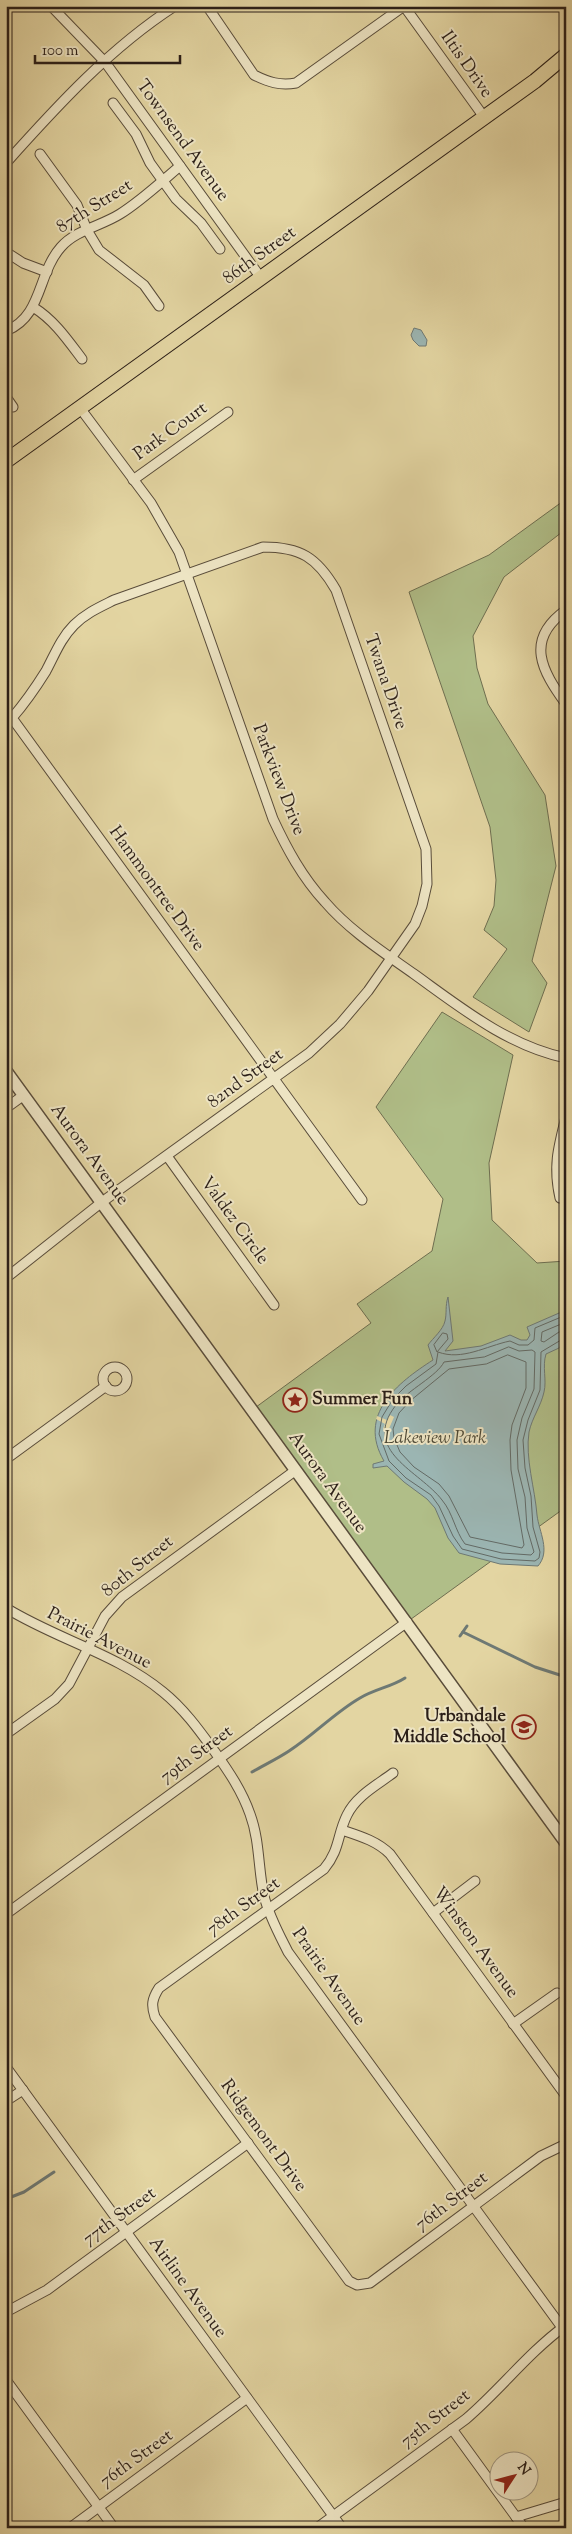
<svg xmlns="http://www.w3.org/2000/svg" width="572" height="2534" font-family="'Sorts Mill Goudy',serif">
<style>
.green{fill:#b0be88;stroke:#6e6e50}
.water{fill:#9bb5b2;stroke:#6e7974}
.pier{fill:#e3d5a2}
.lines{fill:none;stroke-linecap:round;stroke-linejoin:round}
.shore{stroke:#636a65;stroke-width:1}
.stream{stroke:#6e7974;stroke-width:3}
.minor-casing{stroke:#594c3a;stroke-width:11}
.tertiary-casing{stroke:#594c3a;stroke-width:14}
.primary-casing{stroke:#2b1f18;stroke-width:16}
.minor{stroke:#ede4c3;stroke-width:9}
.tertiary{stroke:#ede4c3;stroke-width:11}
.primary{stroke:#e3d5a2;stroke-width:14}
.labels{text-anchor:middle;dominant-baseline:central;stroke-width:4;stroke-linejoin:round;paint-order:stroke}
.street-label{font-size:18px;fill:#2b1f18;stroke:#ede4c3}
.poi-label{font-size:18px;font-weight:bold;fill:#2b1f18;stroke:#ede4c3;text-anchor:start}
.park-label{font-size:18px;font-style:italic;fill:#4c4734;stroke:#ede4c3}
</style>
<rect width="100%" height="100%" fill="#e3d5a2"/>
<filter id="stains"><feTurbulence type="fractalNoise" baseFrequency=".004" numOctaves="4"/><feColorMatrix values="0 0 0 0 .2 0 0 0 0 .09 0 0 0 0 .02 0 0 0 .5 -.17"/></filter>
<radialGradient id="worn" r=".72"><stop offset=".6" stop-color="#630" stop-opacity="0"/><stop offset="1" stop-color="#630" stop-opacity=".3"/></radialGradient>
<g class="green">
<path d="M566,499V529L504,577L473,636L477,668L488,704L545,795L556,866L532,961L547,983L529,1032L473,997L507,949L484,930L494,906L496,880L490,827L409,592L489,555Z"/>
<path d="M442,1012L513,1055L489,1163L492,1220L537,1263L566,1261V1507L407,1622L252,1410L371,1323L357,1304L432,1251L443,1199L376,1107Z"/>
</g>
<g class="water">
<path d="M414,328L421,330L427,340L426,346H419L413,340L411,335Z"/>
<path d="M448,1297L453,1341L445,1351L481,1346L510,1335L521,1340H527L530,1335L527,1327L566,1310V1339L559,1348L546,1354C542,1367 547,1380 544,1392C541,1406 532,1418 529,1432C525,1458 535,1489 537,1515C539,1532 551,1551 538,1566L500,1564L459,1553L448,1538L435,1508L427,1499L404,1482L387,1466L373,1468V1464L384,1461C357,1415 397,1383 433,1360L428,1345C433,1338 443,1330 445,1321C447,1313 445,1306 448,1297Z"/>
</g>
<path class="pier" d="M390,1415L394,1417L388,1431L383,1429L385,1424L376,1419L377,1416L387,1420Z"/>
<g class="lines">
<g class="shore">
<path d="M566,1315L535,1328L534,1340L528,1345H519L510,1341C486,1346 462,1361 438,1352L436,1364L406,1386L393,1399L382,1417L379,1434L389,1461L406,1478L431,1495L439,1506L453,1536L462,1549L501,1559L535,1561L539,1558L540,1552L533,1527L531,1496L525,1468L523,1440L528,1420L540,1390L541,1352L566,1337"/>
<path d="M566,1322L542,1332L541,1341L544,1342L559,1332L566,1331"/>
<path d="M443,1333L447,1334L448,1339L437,1352L434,1345Z"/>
<path d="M509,1347L519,1351L532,1350L535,1352L534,1389L522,1418L517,1440L518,1469L525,1497L527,1528L534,1552L531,1555L502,1553L465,1544C455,1531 453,1513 442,1500C420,1471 360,1451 396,1405C408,1390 437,1376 444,1362L484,1357Z"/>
<path d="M508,1355L526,1362V1388L512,1425L510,1440L511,1470L524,1545L522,1548L470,1537L449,1496L439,1484L414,1467L400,1452L394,1438L393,1429L399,1413L410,1401L449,1369L486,1364Z"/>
</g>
<g class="stream">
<path d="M463,1632L535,1667L566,1677"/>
<path d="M460,1636L467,1626"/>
<path d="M252,1772C264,1765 277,1759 289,1751C314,1735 334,1713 360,1698C375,1689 391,1687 405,1678"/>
<path d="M6,2199L24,2192L54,2172"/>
</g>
<g class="minor-casing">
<g id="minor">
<path d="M51,6L105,62L261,278"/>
<path d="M207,6L254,75C268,82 280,86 296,83L404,6"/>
<path d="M404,6L484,117"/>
<path d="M113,103L136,134L150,163L176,199L201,223L220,249"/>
<path d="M40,154L77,205L87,230L99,250L144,285L159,306"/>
<path d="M6,163C57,106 110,48 175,6"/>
<path d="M6,252L23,263L47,272"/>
<path d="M33,307C54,320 67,339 82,359"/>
<path d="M6,331C43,316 37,274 61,247C76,230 101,226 120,214C141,201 161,182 180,166"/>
<path d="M6,397L13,407"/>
<path d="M80,408L151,503L179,552L273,819C287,849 302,877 325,902C350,931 383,952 414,974C460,1007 508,1046 566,1058"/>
<path d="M133,480L228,412"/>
<path d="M566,610C524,640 542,671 566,704"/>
<path d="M6,1108L24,1095"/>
<path d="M167,1156L274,1305"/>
<path d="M560,1198C553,1167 558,1148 566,1117"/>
<path d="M6,1278L102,1202L309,1053L340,1024L368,991L415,924L422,906L427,884L426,849L336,590C317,557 300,547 263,547L114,600C100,607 86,613 74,625C61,638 55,654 46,671C36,687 25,703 12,718L362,1200"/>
<circle cx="115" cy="1379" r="12"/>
<path d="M6,1459L106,1386"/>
<path d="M6,1608C56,1639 117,1654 163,1692C184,1709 199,1730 215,1752C229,1772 242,1791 250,1814C260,1841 258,1869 264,1896C269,1916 279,1934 288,1952L566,2333"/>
<path d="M6,1734L55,1699L69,1684L105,1616L122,1597L296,1470"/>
<path d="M393,1773C377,1785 356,1796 347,1815C337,1835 340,1850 324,1869L159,1988C152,1999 151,2005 155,2017L349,2281L357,2285L370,2283L541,2156L566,2144"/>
<path d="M342,1830C360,1836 377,1841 390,1854L566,2096"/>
<path d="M433,1913L475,1881"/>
<path d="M6,1914L407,1622"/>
<path d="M513,2024L557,1993"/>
<path d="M6,2067L342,2528"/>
<path d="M6,2101L23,2090"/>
<path d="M6,2312L47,2290L248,2143"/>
<path d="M6,2380L114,2528"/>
<path d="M452,2429L524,2528"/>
<path d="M516,2517L566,2502"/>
<path d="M70,2528L247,2398"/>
<path d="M317,2528L466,2419C501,2389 528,2353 566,2325"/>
</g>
</g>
<g class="tertiary-casing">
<path id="tertiary" d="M6,1071L566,1843"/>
</g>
<g class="primary-casing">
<path id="primary" d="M6,461L535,81L566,55"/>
</g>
<use href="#minor" class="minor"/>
<use href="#tertiary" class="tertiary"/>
<use href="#primary" class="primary"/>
</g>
<defs>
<g id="sight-ring" transform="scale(1.25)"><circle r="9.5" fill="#ede4c3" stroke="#8f2418" stroke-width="1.5"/><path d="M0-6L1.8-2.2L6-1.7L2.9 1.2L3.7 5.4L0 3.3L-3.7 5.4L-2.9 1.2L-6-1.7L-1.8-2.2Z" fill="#8f2418"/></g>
<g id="school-ring" transform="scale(1.25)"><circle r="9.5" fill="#ede4c3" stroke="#8f2418" stroke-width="1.5"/><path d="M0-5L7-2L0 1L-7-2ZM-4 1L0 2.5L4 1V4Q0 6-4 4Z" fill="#8f2418"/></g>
</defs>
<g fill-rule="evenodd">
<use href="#sight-ring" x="295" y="1400"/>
<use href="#school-ring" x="524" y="1727"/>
</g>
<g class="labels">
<g class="street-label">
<text transform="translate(466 65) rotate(55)">Iltis Drive</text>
<text transform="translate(182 141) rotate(54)">Townsend Avenue</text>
<text transform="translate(95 207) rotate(-32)">87th Street</text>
<text transform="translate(260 256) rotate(-36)">86th Street</text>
<text transform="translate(171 432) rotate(-36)">Park Court</text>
<text transform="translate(385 682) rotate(71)">Twana Drive</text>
<text transform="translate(278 780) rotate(69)">Parkview Drive</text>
<text transform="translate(156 889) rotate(54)">Hammontree Drive</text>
<text transform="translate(246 1079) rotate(-36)">82nd Street</text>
<text transform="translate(89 1155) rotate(54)">Aurora Avenue</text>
<text transform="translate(234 1221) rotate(54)">Valdez Circle</text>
<text transform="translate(327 1483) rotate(54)">Aurora Avenue</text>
<text transform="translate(138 1567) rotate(-39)">80th Street</text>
<text transform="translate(99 1639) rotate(27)">Prairie Avenue</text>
<text transform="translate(197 1755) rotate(-36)">79th Street</text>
<text transform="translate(244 1907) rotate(-36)">78th Street</text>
<text transform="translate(475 1943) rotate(54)">Winston Avenue</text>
<text transform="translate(328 1977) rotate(55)">Prairie Avenue</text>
<text transform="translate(263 2136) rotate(54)">Ridgemont Drive</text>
<text transform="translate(452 2202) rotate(-37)">76th Street</text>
<text transform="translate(120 2217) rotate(-36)">77th Street</text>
<text transform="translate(187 2288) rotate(54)">Airline Avenue</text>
<text transform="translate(436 2419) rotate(-38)">75th Street</text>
<text transform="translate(137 2459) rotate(-36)">76th Street</text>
</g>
<g class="poi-label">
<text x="312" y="1400">Summer Fun</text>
<text x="506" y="1717" text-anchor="end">Urbandale<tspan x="506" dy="21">Middle School</tspan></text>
</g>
<g class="park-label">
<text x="435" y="1439">Lakeview Park</text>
</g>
</g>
<rect width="572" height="2534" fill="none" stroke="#e3d5a2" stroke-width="25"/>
<rect x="8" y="8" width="557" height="2519" fill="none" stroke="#2b1f18" stroke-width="2.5"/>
<rect x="12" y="12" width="547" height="2509" fill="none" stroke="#2b1f18"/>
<g transform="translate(514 2476) rotate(54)"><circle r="24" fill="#ede4c3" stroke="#9f957f"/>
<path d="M0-4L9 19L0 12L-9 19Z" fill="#8f2418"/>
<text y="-8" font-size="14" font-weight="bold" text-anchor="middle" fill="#2b1f18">N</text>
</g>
<path d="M35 55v8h145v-8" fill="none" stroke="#2b1f18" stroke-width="2.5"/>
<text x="42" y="55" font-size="15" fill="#2b1f18" stroke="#ede4c3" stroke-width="4" paint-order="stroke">100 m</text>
<rect width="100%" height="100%" filter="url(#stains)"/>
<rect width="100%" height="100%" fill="url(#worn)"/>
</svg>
